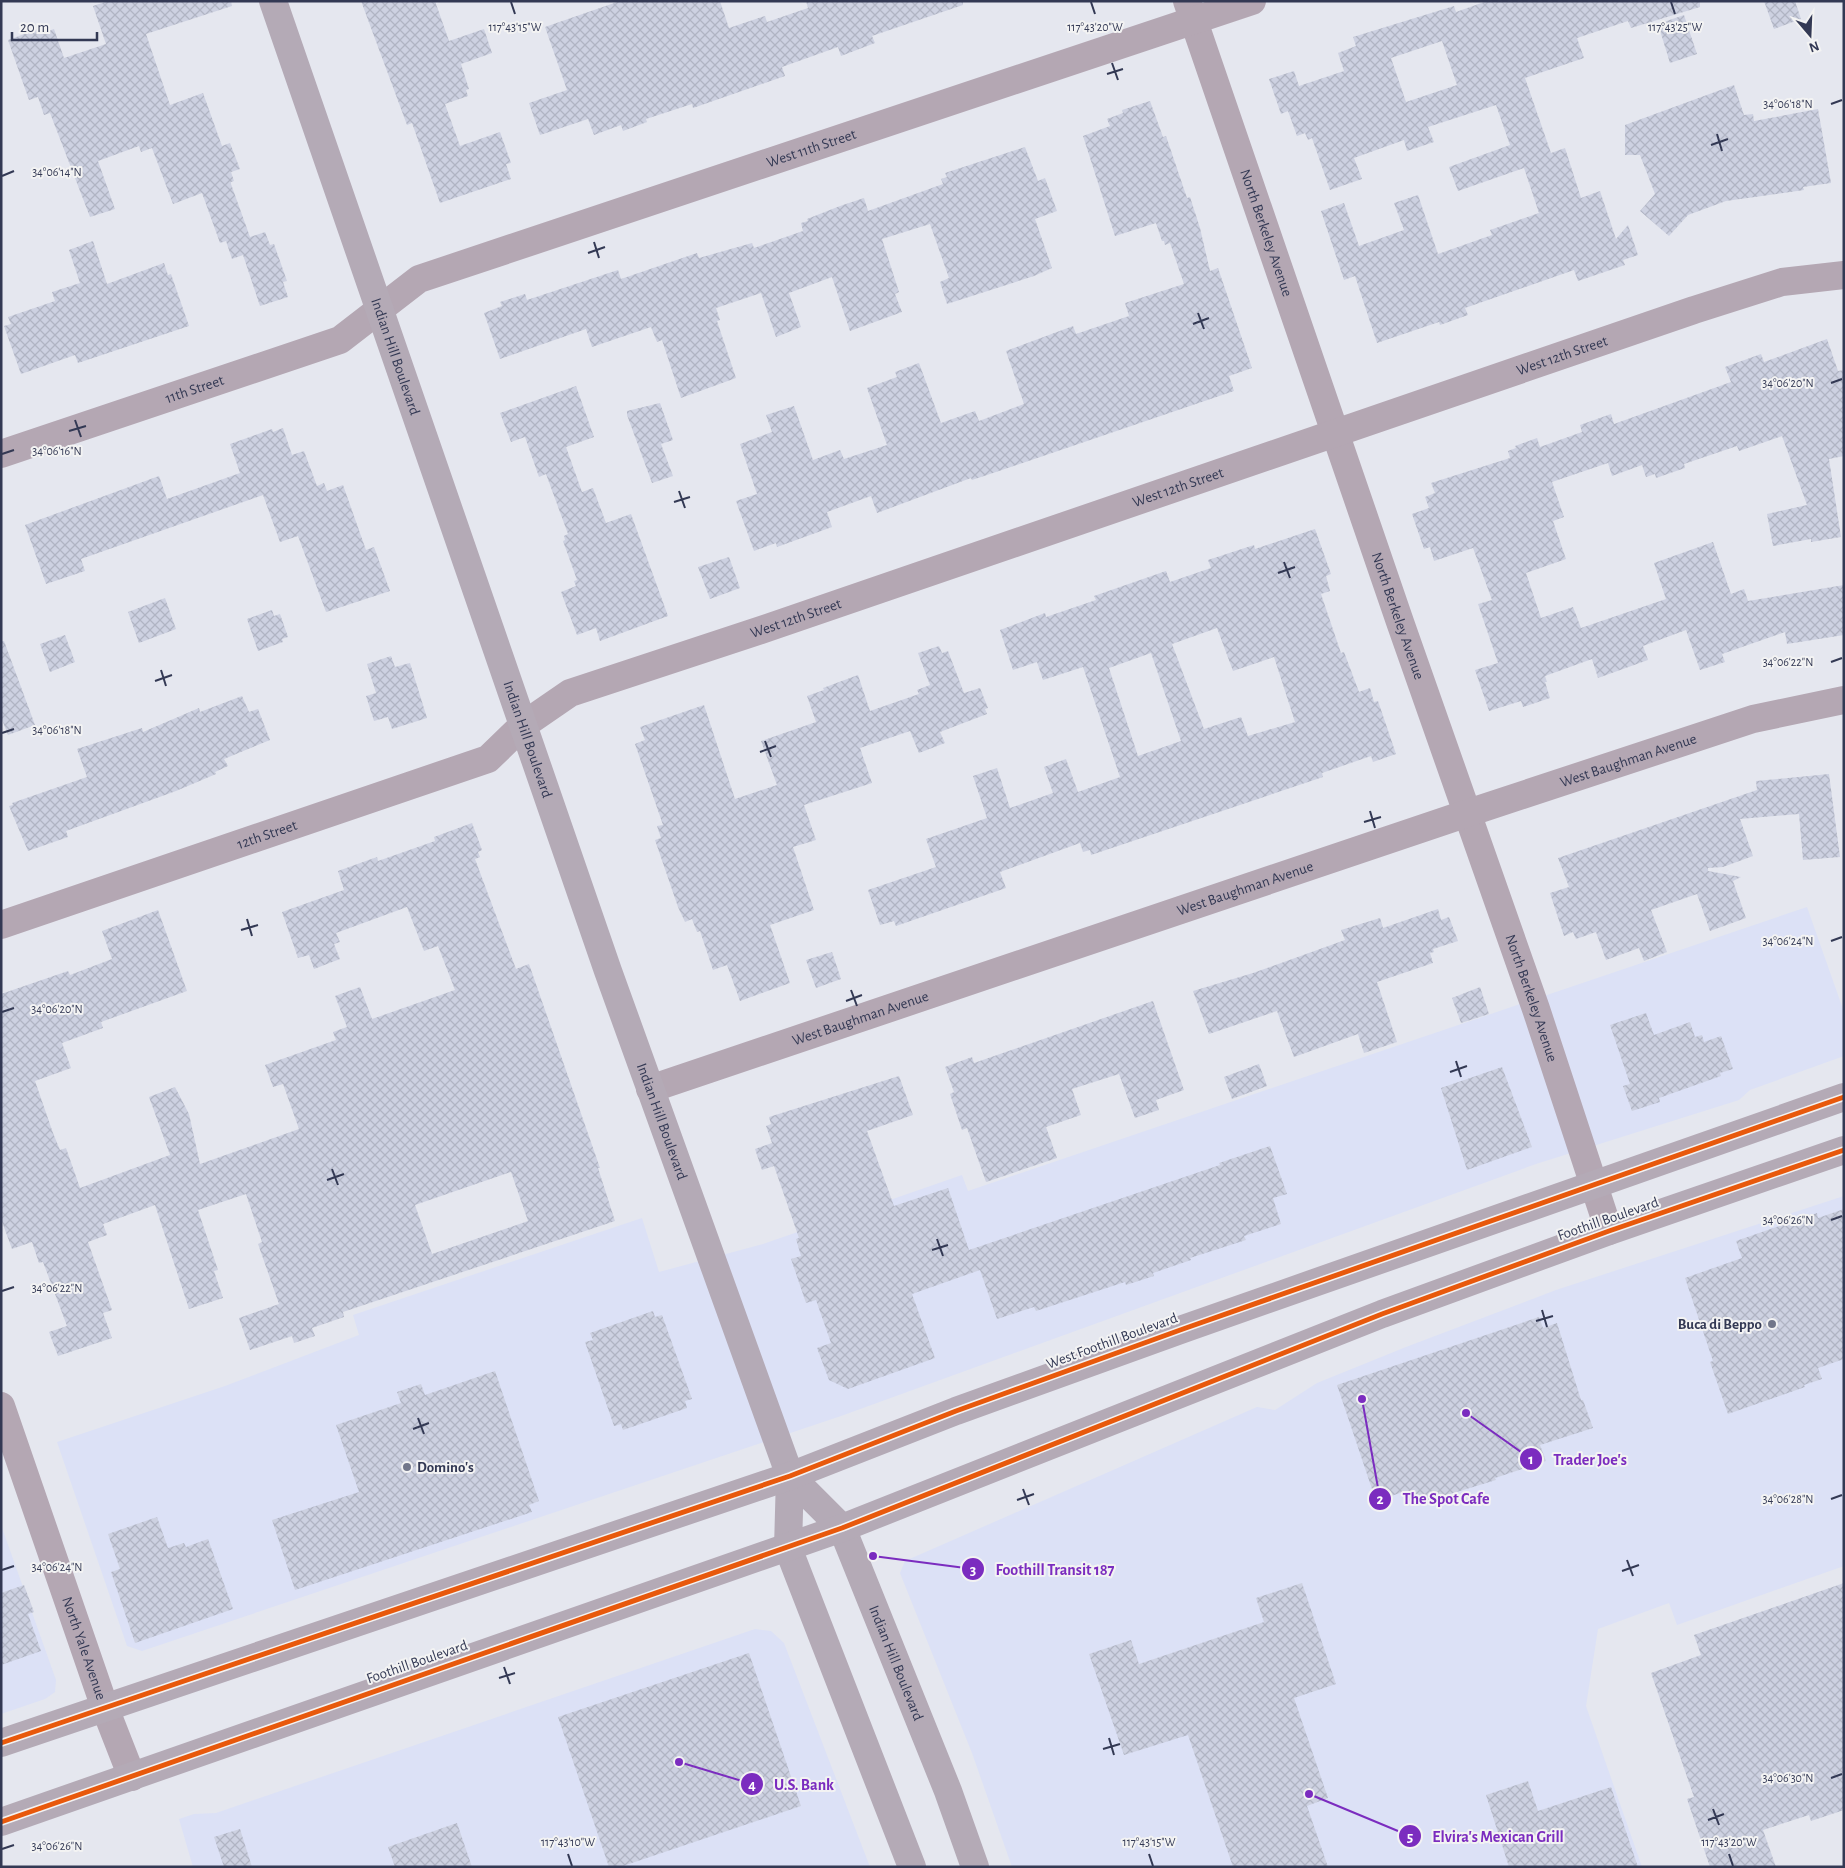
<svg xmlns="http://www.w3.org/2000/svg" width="1845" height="1868" font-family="'Alegreya Sans',sans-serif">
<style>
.built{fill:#dce1f6}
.building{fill:url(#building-cross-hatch);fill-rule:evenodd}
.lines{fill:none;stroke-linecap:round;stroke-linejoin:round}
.minor{stroke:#b4a7b3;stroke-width:28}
.primary{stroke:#b4aab6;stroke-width:28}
.cycleway-casing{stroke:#f3f3f3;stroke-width:8}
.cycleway{stroke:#e8590c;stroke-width:5}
.ticks{fill:none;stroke:#333954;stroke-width:2}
.poi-dot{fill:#71768a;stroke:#f3f3f3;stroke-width:2}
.labels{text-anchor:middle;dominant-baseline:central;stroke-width:4;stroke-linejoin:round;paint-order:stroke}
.street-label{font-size:15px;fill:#333954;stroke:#f3f3f3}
.poi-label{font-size:15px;font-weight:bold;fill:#333954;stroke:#f3f3f3;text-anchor:end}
.ticks-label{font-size:12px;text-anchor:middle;fill:#333954;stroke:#f3f3f3;stroke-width:4;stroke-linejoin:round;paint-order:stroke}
.leader{fill:none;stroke:#7b2cbf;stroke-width:2}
.callout-dot{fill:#7b2cbf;stroke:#f3f3f3;stroke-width:2}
.mark-label{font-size:15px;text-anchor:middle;font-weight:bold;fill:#fff}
.callout-label{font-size:16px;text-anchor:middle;font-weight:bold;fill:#7b2cbf;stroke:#f3f3f3;stroke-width:4;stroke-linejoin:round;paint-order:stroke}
</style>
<defs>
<pattern id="building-cross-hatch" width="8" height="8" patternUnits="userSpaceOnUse" patternTransform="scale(1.25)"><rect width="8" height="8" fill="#cdd1e1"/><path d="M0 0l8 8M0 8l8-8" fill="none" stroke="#b0b4c3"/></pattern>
</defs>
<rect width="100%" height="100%" fill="#e5e7ef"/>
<g class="built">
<path d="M1807,907L1844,1012V1056L1750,1090L1739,1100L1536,1164L841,1416L142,1651L127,1646L57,1442L225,1386L359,1335L353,1315L642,1218L659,1272L763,1244L962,1175L968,1191Z"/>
<path d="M1844,1196V1566L1677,1625L1669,1603L1598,1629L1586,1706L1642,1867H1012L972,1753L900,1573L905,1561L1257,1407L1275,1410L1317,1383L1406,1347L1556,1290Z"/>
<path d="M1,1525L56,1680L55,1692L45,1699L1,1714Z"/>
<path d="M755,1629L771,1631L784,1643L870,1867H193L179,1819L194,1814L216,1813Z"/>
</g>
<g class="building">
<path d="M108,1H231L232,6L146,34L170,105L203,93L222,146L230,143L240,169L231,172L234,181L231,182V184L250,237L265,232L270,245L274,244L287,281L283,282L288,297L260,306L243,255L232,259L226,241L220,243L202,193L173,204L152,148L141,152L139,146L98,161L115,209L90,217L50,113L44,115L38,97L29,100L8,40L41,28L43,33L54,29L64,58L106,44L93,6Z"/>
<path d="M361,1H435L449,41L484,29L492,53L461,64L469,89L466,90L468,96L445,104L460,146L500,132L511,163L506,164L511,179L440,203L412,123L407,125Z"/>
<path d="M620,1H720L729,28L765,16L767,22L808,8L806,1H963V5L872,36L875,43L841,56L838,47L782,67L785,76L693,108L692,104L646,119L647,122L623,131L621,125L594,135L588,119L540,135L529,103L567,90L545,27Z"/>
<path d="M1487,1H1700V7L1631,28L1628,21L1577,38L1584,58L1525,78L1551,153L1565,148L1581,198L1600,191L1616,239L1628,225L1638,255L1623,260L1625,265L1578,281L1574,270L1465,308L1468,315L1440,325L1439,322L1377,343L1355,276L1344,280L1321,211L1344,203L1359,246L1404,230L1394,203L1418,195L1438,254L1492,235L1490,230L1539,213L1524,168L1458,191L1449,167L1510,145L1496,105L1428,127L1434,142L1407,151L1404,140L1354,158L1362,179L1330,190L1312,138L1308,140L1305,133L1297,136L1288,111L1281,114L1269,79L1294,71L1299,86L1344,71L1338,53L1356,46L1353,37L1454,6L1456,12ZM1442,41L1457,85L1406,102L1391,58Z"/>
<path d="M1764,1H1795L1801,19L1774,29Z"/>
<path d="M1684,15L1697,54L1670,63L1658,24Z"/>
<path d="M1734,85L1744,115L1753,114L1754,121L1818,109L1831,183L1803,187L1804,190L1726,201L1688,215L1669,236L1640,211L1655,194L1640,155H1625V125Z"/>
<path d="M1150,101L1163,137L1166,136L1187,198L1190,197L1200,228L1210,271L1218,268L1252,368L1229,376L1234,391L996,472L972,480L971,478L877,513L871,496L827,512L832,527L777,547L776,543L754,551L736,501L757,494L740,444L772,432L766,415L794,406L813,460L840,450L844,459L887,445L867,388L897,377L895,372L919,363L941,423L975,411L979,421L1024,404L1006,351L1073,326L1076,334L1129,316L1125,303L1184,284L1170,243L1165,245L1164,241H1162L1156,223L1115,236L1083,136L1110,126L1107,119L1123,113L1122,110Z"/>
<path d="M1025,147L1038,181L1045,178L1057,211L1035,219L1052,268L1034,276L947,304L940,282L949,278L930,224L882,239L899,292L895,294L902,312L850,331L832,277L789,293L801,327L776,337L761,293L716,308L720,320L717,321L736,378L681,398L662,340L657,342L651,327L592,347L586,329L500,359L484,313L502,306L500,302L525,294L527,300L618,270L621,279L697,253L699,258L752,243L754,248L803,231L801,223L808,221L807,219L840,206L864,198L868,211L943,184L941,179L947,177L945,173Z"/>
<path d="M93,241L107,284L164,263L168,275L171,274L189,326L78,363L75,355L21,374L4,326L11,324L8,317L55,301L52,292L80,283L69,250Z"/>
<path d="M1827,339L1838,371L1844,370V456L1829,459L1841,537L1811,542V539L1773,546L1767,514L1807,505L1782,436L1739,451L1737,446L1684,464L1685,468L1656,478L1655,474L1646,477L1642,465L1612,476L1608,463L1552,482L1564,517L1553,521L1566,559L1526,573L1541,618L1573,607L1581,628L1666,599L1654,563L1713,542L1731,594L1744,589L1748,601L1844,585V635L1787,644L1785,632L1722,654L1725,662L1700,670L1686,630L1643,646L1648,660L1598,678L1592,659L1545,676L1547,682H1545L1550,698L1523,707L1521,701L1489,711L1475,670L1498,663L1478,604L1492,600L1473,548L1434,561L1430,547L1424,549L1412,514L1429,508L1425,497L1435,493L1431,483L1510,458L1508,451L1516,448L1515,446L1537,438L1540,447L1582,432L1580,425L1611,414L1614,424L1731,382L1725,367L1761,354L1764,362Z"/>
<path d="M576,386L594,437L566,447L582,492L593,488L606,523L631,514L668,616L600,641L596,628L577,635L561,592L576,586L574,581L577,580L563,541L565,540L564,536L568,534L546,474L539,477L525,437L511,442L500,413Z"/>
<path d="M660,403L673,440L661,444L673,476L652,483L627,415V411Z"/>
<path d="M283,428L292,455L304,451L317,486L324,483L327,491L343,485L366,550L374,547L390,591L326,612L298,536L280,542L263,495L81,559L85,571L46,584L25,525L159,476L167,499L240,473L230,444L272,429L273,432Z"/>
<path d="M1315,529L1331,574L1326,576L1330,591L1321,594L1341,653L1344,652L1359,692L1370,688L1374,702L1378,701L1396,754L1373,762L1371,756L1322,773L1323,777L1091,855L1090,850L1083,852L1080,843L1000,872L1006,888L896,926L894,921L880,925L868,890L936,867L926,839L987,818L973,776L997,768L1010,808L1053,793L1044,767L1066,759L1078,792L1120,777L1083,667L1043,680L1037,662L1013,670L1000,630L1045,613L1046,617L1096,600L1094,596L1166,571L1170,582L1211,568L1208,560L1254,545L1255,549ZM1217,628L1233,671L1274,657L1295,722L1248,736L1241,717L1204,729L1172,644ZM1151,653L1181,741L1138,756L1109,668Z"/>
<path d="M729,557L740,588L710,599L698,567Z"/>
<path d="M165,598L176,629L139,643L128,612Z"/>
<path d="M272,610L274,616L280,614L288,637L282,639L283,642L258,651L247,619Z"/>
<path d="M65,635L75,662L50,672L40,644Z"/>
<path d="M1,641H4L35,725L8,735L1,717Z"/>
<path d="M939,646L942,653L948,651L964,693L980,688L988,708L985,709L987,714L940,732L945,743L919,753L910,731L860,748L872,783L804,805L816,840L793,847L814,910L770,925L790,983L740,1001L727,965L713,970L700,931L697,932L692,919L685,922L678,907L655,840L661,838L657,826L663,825L635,744L645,740L640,727L704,705L735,799L777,785L761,741L816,722L807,696L824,690L823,688L858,675L870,711L919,694L917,690L930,685L918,653Z"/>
<path d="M391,656L395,667L410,663L427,718L392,729L388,717L374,721L366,696L376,693L367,664Z"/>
<path d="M242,696L249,712L258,709L270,740L224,759L228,766L215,772L216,774L176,791L66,831L68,837L28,851L9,806L13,805L12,803L87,777L77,749L142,728L143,732L199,708L200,712Z"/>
<path d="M1829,774L1840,857L1803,860L1799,814L1740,819L1753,856L1723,867L1708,868V871L1741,877L1733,881L1746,918L1710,931L1697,894L1651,910L1667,952L1644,961L1639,948L1606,960L1596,932L1576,939L1573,932L1564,936L1550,893L1569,887L1558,858L1757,790L1756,781Z"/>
<path d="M472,823L482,850L478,852L480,857L475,859L516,969L529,964L600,1168H598L615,1221L343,1312L344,1317L312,1328L315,1336L294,1343L292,1336L250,1350L239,1318L279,1304L258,1244L262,1242L246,1194L198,1210L218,1270L214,1271L223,1298L189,1309L155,1205L103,1224L107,1235L88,1242L112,1310L103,1313L112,1338L58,1356L49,1332L67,1326L43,1262L39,1263L32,1242L12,1249L1,1219V994L68,971L70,975L112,959L102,931L158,910L187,991L101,1022L103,1028L62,1043L71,1068L35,1081L53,1133L60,1150L66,1148L80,1188L170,1155L149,1097L175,1087L189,1114L200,1164L299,1129L283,1084L273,1087L265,1065L336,1040L333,1032L347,1027L335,996L360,987L372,1019L455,990L438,946L424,951L407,907L336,933L340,942L334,944L340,959L314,969L309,955L298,958L282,912L344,890L338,871L377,857L378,861L435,841L434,837ZM511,1172L528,1221L432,1254L415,1205Z"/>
<path d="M1438,909L1441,920L1449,917L1458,941L1433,949L1434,952L1430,953L1433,963L1377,982L1397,1042L1364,1053L1358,1034L1294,1057L1277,1011L1209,1034L1193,991L1253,973L1345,940L1341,930L1380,918L1383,928Z"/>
<path d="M832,952L841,979L816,988L806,960Z"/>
<path d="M1480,987L1489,1014L1461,1023L1452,998Z"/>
<path d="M1153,1001L1184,1090L1156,1100L1159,1110L1135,1118L1119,1074L1072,1089L1081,1115L1046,1127L1057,1158L986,1182L967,1128L962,1130L950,1094L954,1092L945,1067L972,1057L974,1063Z"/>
<path d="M1646,1013L1654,1035L1690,1022L1695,1037L1702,1035L1704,1042L1721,1036L1733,1069L1720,1073L1721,1076L1659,1098L1660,1102L1632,1111L1623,1086L1630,1084L1610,1025Z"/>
<path d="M1259,1064L1267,1086L1232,1099L1224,1077Z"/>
<path d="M1502,1067L1532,1147L1467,1170L1441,1088Z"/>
<path d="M899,1076L913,1115L867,1131L894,1206L948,1188L969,1250L1220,1165L1219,1163L1270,1146L1287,1194L1273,1198L1281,1224L1244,1236L1246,1240L1190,1258L1191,1260L1153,1273L1154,1276L1126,1285L1125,1282L1036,1311L1034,1307L997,1319L980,1270L912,1294L935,1358L848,1389L829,1380L817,1348L831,1343L816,1300L806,1303L791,1259L801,1256L796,1239L799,1238L774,1166L762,1170L755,1149L772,1143L766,1126L771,1124L769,1117Z"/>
<path d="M1844,1209V1359L1818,1368L1822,1379L1804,1385L1805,1387L1728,1414L1710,1362L1713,1361L1685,1278L1742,1258L1736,1241L1817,1213L1818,1218Z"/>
<path d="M653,1311L655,1317L662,1315L692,1399L685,1401L687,1408L623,1430L621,1424L614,1426L585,1342L593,1340L590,1333Z"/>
<path d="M1539,1317L1543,1328L1557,1323L1581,1400H1583L1593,1428L1540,1445L1546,1461L1495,1478L1496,1480L1411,1506L1406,1491L1376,1501L1337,1385Z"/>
<path d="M495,1371L539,1501L529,1505L532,1512L295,1590L272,1520L359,1492L336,1425L401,1403L397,1392L421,1384L425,1395Z"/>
<path d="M157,1517L168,1548L184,1543L186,1547L208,1539L233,1609L135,1643L111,1572L120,1569L108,1534Z"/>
<path d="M1302,1583L1336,1684L1294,1698L1328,1798L1307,1806L1328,1867H1233L1188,1735L1124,1755L1089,1654L1131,1640L1139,1664L1264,1622L1256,1598Z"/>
<path d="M1844,1583V1810L1811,1821L1809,1815L1763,1830L1776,1867H1710L1687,1799L1694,1797L1651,1673L1701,1655L1694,1635Z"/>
<path d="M24,1585L34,1612L28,1614L41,1651L1,1665V1593Z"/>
<path d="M749,1653L801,1806L620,1867H609L558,1717Z"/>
<path d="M1528,1781L1538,1811L1611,1787L1638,1867H1509L1486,1795Z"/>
<path d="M457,1823L472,1867H395L388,1847Z"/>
<path d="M240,1829L252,1867H224L214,1837Z"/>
</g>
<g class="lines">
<g class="minor">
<path id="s1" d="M1187,1L1400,622L1536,1009L1609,1231"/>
<path id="s2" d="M1,454L340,340L419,279L1252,1"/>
<path id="s3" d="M1,925L488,759L522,726L570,693L767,628L1694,310L1782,282L1844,275"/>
<path id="s4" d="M650,1089L1468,813L1753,719L1844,700"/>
<path id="s5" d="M1,1406L105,1708L132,1777"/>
</g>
<g class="primary">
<path id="s6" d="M273,1L608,971L790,1476L788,1548L912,1867"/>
<path id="s7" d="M790,1476L842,1528L948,1791L975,1867"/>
<path d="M1,1743L790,1476L956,1411L1183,1329L1844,1097"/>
<path d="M1,1822L842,1528L1382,1314L1609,1231L1844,1150"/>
</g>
<g class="cycleway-casing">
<g id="cycleway">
<path d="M1,1743L790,1476L956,1411L1183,1329L1844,1097"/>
<path d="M1,1822L842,1528L1382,1314L1609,1231L1844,1150"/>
</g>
</g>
<use href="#cycleway" class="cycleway"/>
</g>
<path class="ticks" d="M511,2L515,14M1091,2L1095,14M1671,2L1675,14M1112,63L1118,80M1107,74L1123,69M1831,104L1842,100M1717,134L1722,151M1711,145L1728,139M2,176L14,171M594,242L599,258M588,253L605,247M1198,313L1204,329M1193,324L1209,318M1831,383L1842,379M75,420L81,437M69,431L86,426M2,454L14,450M679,491L685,508M674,502L690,497M1284,562L1290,578M1278,573L1295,567M1831,662L1842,658M161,670L166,686M155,681L172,675M2,733L14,729M765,741L771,757M760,752L776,746M1370,811L1375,828M1364,822L1381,817M247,919L252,936M241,930L258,925M1831,941L1842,937M851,990L857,1006M846,1001L862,995M2,1012L14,1008M1456,1061L1461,1077M1450,1072L1467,1066M332,1169L338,1185M327,1180L344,1174M1831,1220L1842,1216M937,1239L943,1256M932,1250L948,1245M2,1291L14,1287M1542,1310L1547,1327M1536,1321L1553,1316M418,1418L424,1434M413,1429L429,1423M1023,1489L1029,1505M1831,1499L1842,1495M1017,1500L1034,1494M1627,1560L1633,1576M2,1570L14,1566M1622,1571L1639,1565M504,1667L510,1684M499,1678L515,1673M1109,1738L1114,1755M1103,1749L1120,1744M1831,1778L1842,1774M1713,1809L1719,1825M1708,1820L1724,1814M2,1849L14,1845M568,1854L572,1866M1149,1854L1153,1866M1729,1854L1733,1866"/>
<g class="poi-dot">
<circle cx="1772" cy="1324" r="5"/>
<circle cx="407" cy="1467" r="5"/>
</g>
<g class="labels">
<g class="street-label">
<text stroke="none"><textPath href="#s2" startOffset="871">West 11th Street</textPath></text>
<text stroke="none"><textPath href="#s1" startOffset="245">North Berkeley Avenue</textPath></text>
<text stroke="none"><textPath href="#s3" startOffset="1668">West 12th Street</textPath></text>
<text stroke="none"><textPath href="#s6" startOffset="376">Indian Hill Boulevard</textPath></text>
<text stroke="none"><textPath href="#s2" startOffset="204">11th Street</textPath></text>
<text stroke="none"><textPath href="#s3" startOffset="1262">West 12th Street</textPath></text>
<text stroke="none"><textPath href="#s1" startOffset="650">North Berkeley Avenue</textPath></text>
<text stroke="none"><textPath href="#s3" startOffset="858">West 12th Street</textPath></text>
<text stroke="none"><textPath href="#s6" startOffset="781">Indian Hill Boulevard</textPath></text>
<text stroke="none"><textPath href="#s4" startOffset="1032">West Baughman Avenue</textPath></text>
<text stroke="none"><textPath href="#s3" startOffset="281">12th Street</textPath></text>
<text stroke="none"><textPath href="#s4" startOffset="628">West Baughman Avenue</textPath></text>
<text stroke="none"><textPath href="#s1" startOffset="1055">North Berkeley Avenue</textPath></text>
<text stroke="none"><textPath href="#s4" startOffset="222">West Baughman Avenue</textPath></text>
<text stroke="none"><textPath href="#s6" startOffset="1186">Indian Hill Boulevard</textPath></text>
<text transform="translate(1608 1219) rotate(-19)">Foothill Boulevard</text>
<text transform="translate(1112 1341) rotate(-20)">West Foothill Boulevard</text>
<text stroke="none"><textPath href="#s5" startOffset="256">North Yale Avenue</textPath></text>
<text transform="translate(417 1662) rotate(-19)">Foothill Boulevard</text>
<text stroke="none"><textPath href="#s7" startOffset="219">Indian Hill Boulevard</textPath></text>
</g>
<g class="poi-label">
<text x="1762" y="1324">Buca di Beppo</text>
<text x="417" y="1467" text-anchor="start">Domino's</text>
</g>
</g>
<g class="ticks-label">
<text x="1675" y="31">117°43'25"W</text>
<text x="515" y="31">117°43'15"W</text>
<text x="1095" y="31">117°43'20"W</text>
<text x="1788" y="108">34°06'18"N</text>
<text x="57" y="176">34°06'14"N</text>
<text x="1788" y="387">34°06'20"N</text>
<text x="57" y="455">34°06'16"N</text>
<text x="1788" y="666">34°06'22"N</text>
<text x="57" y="734">34°06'18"N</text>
<text x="1788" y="945">34°06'24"N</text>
<text x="57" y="1013">34°06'20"N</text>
<text x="1788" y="1224">34°06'26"N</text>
<text x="57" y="1292">34°06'22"N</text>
<text x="1788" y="1503">34°06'28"N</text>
<text x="57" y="1571">34°06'24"N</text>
<text x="1788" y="1782">34°06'30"N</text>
<text x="568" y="1846">117°43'10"W</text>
<text x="1149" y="1846">117°43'15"W</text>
<text x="1729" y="1846">117°43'20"W</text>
<text x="57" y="1850">34°06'26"N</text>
</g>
<path class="leader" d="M1466 1413L1531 1459M1362 1399L1380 1499M873 1556L973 1569M679 1762L752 1784M1309 1794L1410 1836"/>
<g class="callout-dot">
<circle cx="1466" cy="1413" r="5"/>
<circle cx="1362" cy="1399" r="5"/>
<circle cx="873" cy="1556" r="5"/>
<circle cx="679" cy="1762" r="5"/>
<circle cx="1309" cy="1794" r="5"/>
<circle cx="1531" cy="1459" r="12"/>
<circle cx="1380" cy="1499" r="12"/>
<circle cx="973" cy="1569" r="12"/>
<circle cx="752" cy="1784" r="12"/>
<circle cx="1410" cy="1836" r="12"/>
</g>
<g class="mark-label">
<text x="1531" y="1464">1</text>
<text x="1380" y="1504">2</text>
<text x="973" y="1575">3</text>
<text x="752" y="1790">4</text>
<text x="1410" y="1842">5</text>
</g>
<g class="callout-label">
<text x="1590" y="1465">Trader Joe's</text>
<text x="1446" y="1504">The Spot Cafe</text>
<text x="1055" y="1575">Foothill Transit 187</text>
<text x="804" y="1790">U.S. Bank</text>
<text x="1498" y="1842">Elvira's Mexican Grill</text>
</g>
<rect width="1845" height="1868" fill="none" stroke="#333954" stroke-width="5"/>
<g transform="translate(1810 35) rotate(161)" stroke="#f3f3f3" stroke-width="4" paint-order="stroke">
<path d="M0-4L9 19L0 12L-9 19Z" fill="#333954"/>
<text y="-8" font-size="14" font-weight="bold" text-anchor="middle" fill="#333954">N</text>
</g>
<path d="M12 32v8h85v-8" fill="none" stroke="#333954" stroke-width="2.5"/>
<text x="20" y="32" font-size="15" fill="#333954" stroke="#f3f3f3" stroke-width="4" paint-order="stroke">20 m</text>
</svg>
